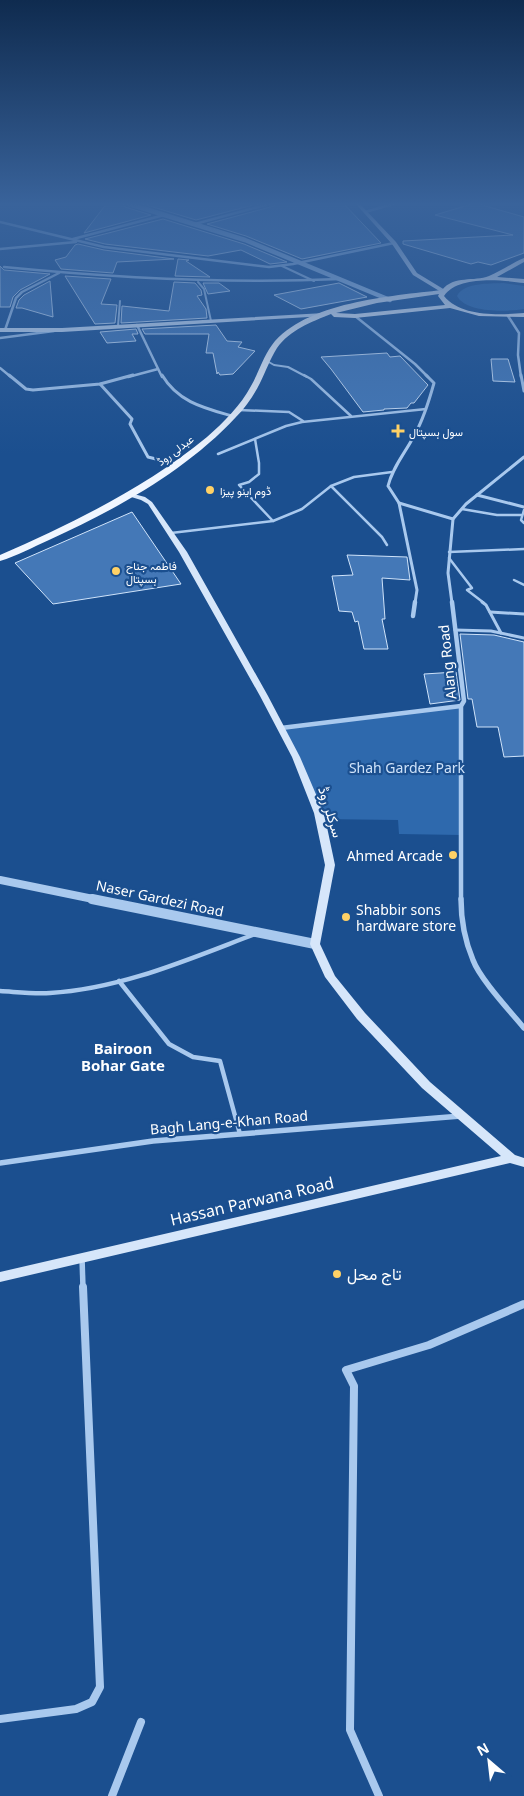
<svg xmlns="http://www.w3.org/2000/svg" width="524" height="1796" font-family="'Noto Sans',Vazirmatn,sans-serif">
<style>
.green{fill:#2e69ad}
.building{fill:#4478b7;stroke:#cfe3fa}
.lines{fill:none;stroke-linecap:round;stroke-linejoin:round}
.service-far3{stroke:#a9c9ee;stroke-width:2}
.service-far2{stroke:#a9c9ee;stroke-width:2.5}
.service-far1{stroke:#a9c9ee;stroke-width:3}
.service{stroke:#a9c9ee;stroke-width:4.5}
.minor-far4{stroke:#a9c9ee;stroke-width:2.5}
.minor-far3{stroke:#a9c9ee;stroke-width:3}
.minor-far2{stroke:#a9c9ee;stroke-width:4.5}
.minor-far1{stroke:#a9c9ee;stroke-width:5.5}
.minor{stroke:#a9c9ee;stroke-width:8}
.tertiary-far2{stroke:#a9c9ee;stroke-width:4.5}
.tertiary-far1{stroke:#a9c9ee;stroke-width:8}
.tertiary{stroke:#a9c9ee;stroke-width:10}
.secondary{fill:#d6e6fa;fill-rule:evenodd}
.primary{fill:#f0f6ff;fill-rule:evenodd}
.poi-dot{fill:#ffd166;stroke:#1b4f8f;stroke-width:2}
.labels{text-anchor:middle;dominant-baseline:central;stroke-width:4.5;stroke-linejoin:round;paint-order:stroke}
.far-poi-label{font-size:11px;fill:#fff;stroke:#1b4f8f;text-anchor:start}
.far-street-label{font-size:11px;fill:#fff;stroke:#1b4f8f}
.street-label{font-size:14px;fill:#fff;stroke:#1b4f8f}
.park-label{font-size:14px;fill:#cfe3fa;stroke:#1b4f8f}
.poi-label{font-size:14px;fill:#fff;stroke:#1b4f8f;text-anchor:end}
.neighbourhood-label{font-size:15px;font-weight:bold;fill:#fff;stroke:#1b4f8f}
.near-street-label{font-size:16px;fill:#fff;stroke:#1b4f8f}
.near-poi-label{font-size:16px;fill:#fff;stroke:#1b4f8f;text-anchor:start}
</style>
<rect width="100%" height="100%" fill="#1b4f8f"/>
<g class="green">
<path d="M503,283L524,286V309C507,312 466,313 457,296C464,282 489,284 503,283Z"/>
<path d="M461,706V835L399,834L398,820L320,819L281,728Z"/>
</g>
<g class="building">
<path d="M107,203H122L125,207L151,215L84,233Z"/>
<path d="M140,203H261L196,220Z"/>
<path d="M276,203H343L381,243L302,259L246,236L207,224L274,206Z"/>
<path d="M475,203L524,217V253L491,265L478,262L471,264L403,244V241L513,235L435,215Z"/>
<path d="M163,219L244,244L287,262L270,264L241,250L208,256L105,244L85,239Z"/>
<path d="M78,244L104,250L174,259L117,262L113,273L61,269L55,260L66,257L75,245Z"/>
<path d="M178,259L189,260L186,261L210,277L175,276Z"/>
<path d="M0,266L4,270L50,274L20,290L13,297L10,307H0Z"/>
<path d="M65,276L111,279L101,304L117,305L115,323L95,324Z"/>
<path d="M50,281L53,317L22,308H16L19,300L24,295Z"/>
<path d="M174,282L195,283L201,290L202,295L197,296L206,309L207,318L121,323L122,306L169,311Z"/>
<path d="M203,283H219L230,291L208,294Z"/>
<path d="M339,283L367,297L301,309L274,295Z"/>
<path d="M216,325L227,341L242,342L238,347L255,351L233,374L220,375L218,372L217,374L213,353H206L209,334H145L142,329Z"/>
<path d="M136,329L138,334H132L136,341L107,343L100,332Z"/>
<path d="M387,353L390,357L400,356L428,385L414,403H411L407,408L384,409V410L363,412L331,369L321,357Z"/>
<path d="M491,359H508L515,382L493,381Z"/>
<path d="M132,512L181,584L53,604L15,563Z"/>
<path d="M347,555L407,557L410,580L382,578L385,619H382L388,649H364L358,621L355,622L352,612L339,611L332,576L353,575Z"/>
<path d="M460,634L494,635L524,642V756L504,757L498,727H477L472,699H468Z"/>
<path d="M456,672L460,700L430,704L424,674Z"/>
</g>
<g class="lines">
<g class="service-far3">
<path d="M282,266L314,281"/>
<path d="M198,282L204,289L211,321"/>
<path d="M118,326L120,301"/>
<path d="M267,361L274,365L288,367L307,377"/>
</g>
<g class="service-far2">
<path d="M304,375L311,379L351,416"/>
<path d="M239,410L289,412L303,421"/>
<path d="M255,439L259,463V474L249,482L239,485L273,521"/>
<path d="M218,454L286,426L302,422L426,409"/>
<path d="M331,486L382,537L387,545"/>
<path d="M462,509L497,515H521"/>
<path d="M524,510L521,520L524,523"/>
<path d="M171,533L273,521L302,509L331,486L354,477L392,472"/>
<path d="M449,552L524,549"/>
<path d="M449,558L472,588L467,590L484,603"/>
<path d="M514,580L524,585"/>
</g>
<g class="service-far1">
<path d="M482,602L486,605L501,633"/>
<path d="M490,612L524,614"/>
<path d="M455,630L491,631L524,638"/>
</g>
<g class="service">
<path d="M119,981L169,1044L193,1057L220,1061L240,1134"/>
<path d="M0,991C17,992 33,994 50,993C121,989 189,959 255,934"/>
</g>
<g class="minor-far4">
<path d="M365,212L397,203"/>
<path d="M0,222L104,247L269,267L293,264L394,243"/>
<path d="M195,224L273,203"/>
<path d="M73,239L164,215"/>
<path d="M0,249L76,242"/>
<path d="M4,267C116,278 227,284 340,279"/>
<path d="M355,316L415,364L428,377"/>
<path d="M508,316L519,333L518,355L521,377"/>
<path d="M137,325L162,377"/>
<path d="M5,330L16,298L22,292L59,273"/>
<path d="M0,338L54,331"/>
<path d="M0,368L11,377"/>
<path d="M128,377L158,369"/>
</g>
<g class="minor-far3">
<path d="M9,375L26,389L33,390L100,384L133,375"/>
<path d="M162,375C178,402 204,408 232,416"/>
<path d="M426,375L434,383C429,401 424,418 415,434C406,452 393,466 388,486L399,503L453,519"/>
<path d="M521,375L524,391"/>
<path d="M100,384L132,419L130,424L148,457L176,464"/>
<path d="M477,495L524,507"/>
<path d="M399,503L417,590L415,603"/>
<path d="M452,603L448,573L453,519L466,504L524,457"/>
</g>
<g class="minor-far2">
<path d="M452,602L464,701L461,706V900"/>
<path d="M413,616L415,602"/>
<path d="M281,728L461,706"/>
</g>
<g class="minor-far1">
<path d="M461,899C461,919 465,941 473,960C480,979 510,1011 524,1028"/>
<path d="M0,1163L153,1141L461,1116"/>
<path d="M82,1258L83,1288"/>
</g>
<g class="minor">
<path d="M0,1719L76,1709L92,1702L100,1687L83,1287"/>
<path d="M112,1796L141,1722"/>
<path d="M379,1796L350,1730L354,1386L346,1370L429,1345L524,1304"/>
</g>
<path class="tertiary-far2" d="M126,203L245,240L390,300"/>
<path class="tertiary-far1" d="M0,880L98,900"/>
<path class="tertiary" d="M92,899L315,944"/>
<g class="secondary">
<path d="M355,203H359L396,242L417,273L445,290V292H441L413,275L392,244Z"/>
<path d="M324,313L326,314V316L62,332H0V328H62Z"/>
<path d="M130,493L145,497L152,502L187,552L268,696L300,757L324,813L335,865L320,944L335,976L365,1013L430,1082L515,1155L524,1158V1167L510,1163L0,1282V1272L501,1156L422,1088L357,1019L325,977L310,944L325,865L314,813L292,757L260,696L179,552L148,504L141,500L128,496L127,495Z"/>
</g>
<path class="primary" d="M524,258V262L497,277L524,279V283C502,280 458,275 444,296C461,317 499,315 524,313V317L479,316L450,308L355,318L334,317L331,314C311,322 290,330 277,348C270,359 266,371 260,383C254,395 246,407 236,417C186,471 115,510 49,540C33,547 17,556 0,561V555C73,523 145,488 207,437C224,422 241,405 251,386C259,372 263,357 272,345C305,302 391,296 442,290C454,275 474,282 489,276C501,271 512,263 524,258ZM439,294L438,296L445,305L355,314L336,313L377,303Z"/>
</g>
<linearGradient id="sky" x2="0" y2="1"><stop stop-color="#0f2b4f"/><stop offset="0.45" stop-color="#39639b"/><stop offset="1" stop-color="#39639b" stop-opacity="0"/></linearGradient>
<rect width="524" height="454" fill="url(#sky)"/>
<g class="poi-dot">
<path d="M395.5 423.5h5v5h5v5h-5v5h-5v-5h-5v-5h5z"/>
<circle cx="210" cy="490" r="5"/>
<circle cx="116" cy="571" r="5"/>
<circle cx="453" cy="855" r="5"/>
<circle cx="346" cy="917" r="5"/>
<circle cx="337" cy="1274" r="5"/>
</g>
<g class="labels">
<g class="far-poi-label">
<text x="409" y="431">سول ہسپتال</text>
<text x="220" y="490">ڈوم اینو پیزا</text>
<text x="126" y="565">فاطمہ جناح<tspan x="126" dy="13">ہسپتال</tspan></text>
</g>
<g class="far-street-label">
<text transform="translate(175 450) rotate(-37)">عبدلی روڈ</text>
</g>
<g class="street-label">
<text transform="translate(447 662) rotate(-96)">Alang Road</text>
<text transform="translate(331 812) rotate(73)">سرکلر روڈ</text>
<text transform="translate(160 898) rotate(12)">Naser Gardezi Road</text>
<text transform="translate(229 1122) rotate(-5)">Bagh Lang-e-Khan Road</text>
</g>
<g class="park-label">
<text x="407" y="767">Shah Gardez Park</text>
</g>
<g class="poi-label">
<text x="443" y="855">Ahmed Arcade</text>
<text x="356" y="909" text-anchor="start">Shabbir sons<tspan x="356" dy="16">hardware store</tspan></text>
</g>
<g class="neighbourhood-label">
<text x="123" y="1048">Bairoon<tspan x="123" dy="17">Bohar Gate</tspan></text>
</g>
<g class="near-street-label">
<text transform="translate(252 1201) rotate(-13)">Hassan Parwana Road</text>
</g>
<g class="near-poi-label">
<text x="347" y="1274">تاج محل</text>
</g>
</g>
<g transform="translate(489 1761) rotate(332)" stroke="#1b4f8f" stroke-width="4" paint-order="stroke">
<path d="M0-4L9 19L0 12L-9 19Z" fill="#ffffff"/>
<text y="-8" font-size="14" font-weight="bold" text-anchor="middle" fill="#ffffff">N</text>
</g>
</svg>
